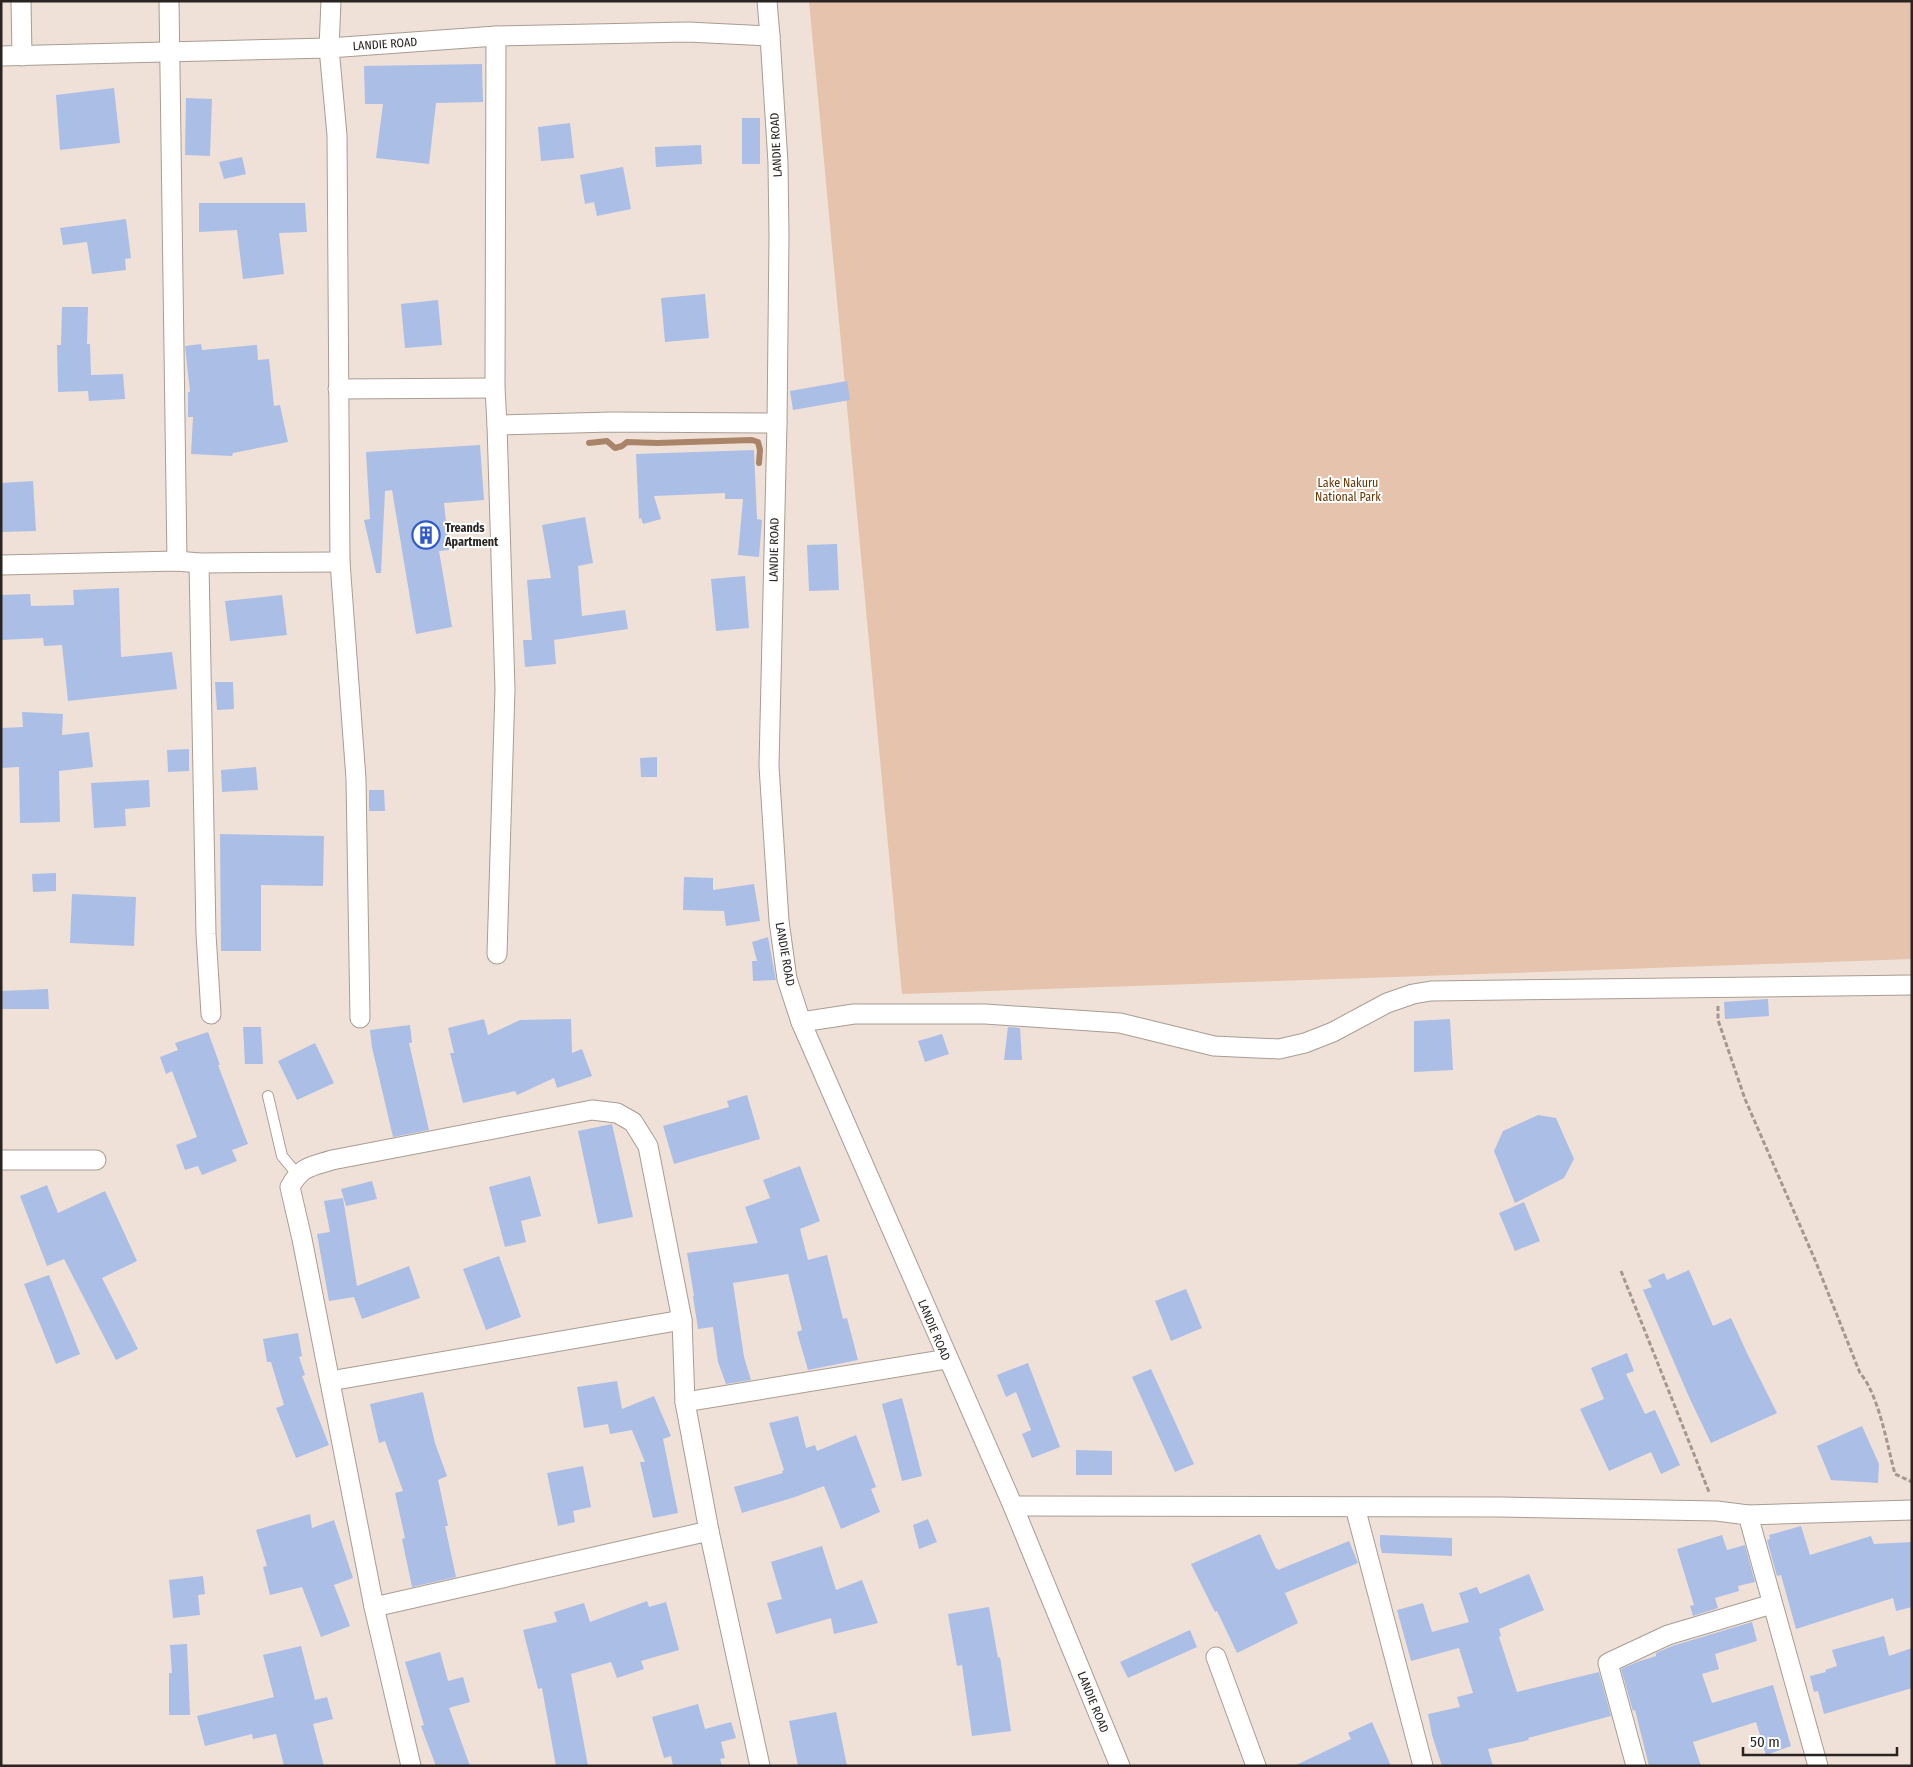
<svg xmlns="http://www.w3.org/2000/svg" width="1913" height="1767" font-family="'Fira Sans Condensed',sans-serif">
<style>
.green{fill:#e5c3ac}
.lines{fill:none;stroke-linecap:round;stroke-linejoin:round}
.stream{stroke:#a98469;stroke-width:6}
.building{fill:#abbee6}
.service-casing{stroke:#a99c93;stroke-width:12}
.minor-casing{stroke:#a99c93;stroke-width:21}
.path{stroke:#a29891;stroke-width:3;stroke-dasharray:5 2.5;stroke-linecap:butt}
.service{stroke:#fff;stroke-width:10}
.minor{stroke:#fff;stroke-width:19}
.labels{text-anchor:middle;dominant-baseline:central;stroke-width:4;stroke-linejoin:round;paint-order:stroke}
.street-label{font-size:12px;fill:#292421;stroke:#fff}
.park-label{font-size:12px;fill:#673504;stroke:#fff}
.poi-label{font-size:12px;font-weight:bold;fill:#292421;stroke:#fff;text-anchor:start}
</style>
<rect width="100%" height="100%" fill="#efe1d8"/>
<path class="green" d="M809,1H1912V959L902,994Z"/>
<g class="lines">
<path class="stream" d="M589,443L607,441L615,448L622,446L627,442L657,443L752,440L758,442L760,450L759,463"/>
</g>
<g class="building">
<path d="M482,64L483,102L436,103L429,164L376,158L383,104H365L364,66Z"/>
<path d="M114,88L120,143L60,150L56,95Z"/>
<path d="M186,98L212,99L210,156L185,155Z"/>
<rect x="742" y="118" width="18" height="46"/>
<path d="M570,123L574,158L541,161L538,127Z"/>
<path d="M701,145L702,164L656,167L655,147Z"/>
<path d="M242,157L246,174L224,179L219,162Z"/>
<path d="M623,167L631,209L597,216L594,202L585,204L580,175Z"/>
<path d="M199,203H305L307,232L279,233L284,274L243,279L237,230L199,232Z"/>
<path d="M126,219L131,258L125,259L126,270L92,274L87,242L63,245L60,228Z"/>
<path d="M705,294L709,338L665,342L661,298Z"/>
<path d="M438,300L442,345L405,348L401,304Z"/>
<path d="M62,307H88L87,344H90L91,375L123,374L125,399L89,401L88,391L58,392L57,345H61Z"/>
<path d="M201,344L202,350L257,345L258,360L269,359L274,406L280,405L288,442L233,453L232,456L191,454L193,417H188V392H190L185,346Z"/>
<path d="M847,381L850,400L793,410L790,391Z"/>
<path d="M480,445L484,500L444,503L449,550L439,551L452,627L416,634L392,490L385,491L381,573H376L364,520L370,519L366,452Z"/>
<path d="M754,450L757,519L762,520L759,557L738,555L743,499H725V493L654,496L661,519L643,524L641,518L639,519L636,454Z"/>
<path d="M33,481L36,531L1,532V483Z"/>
<path d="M585,517L593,563L578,566L582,616L625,610L628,629L554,640L556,664L525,667L523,640H532L527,580L551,578L542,525Z"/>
<path d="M837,544L839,590L809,591L807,545Z"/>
<path d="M745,576L749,628L716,631L711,579Z"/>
<path d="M119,588L121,657L172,652L177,689L68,701L62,645L44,646L43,638L1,640V595L30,594L31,606L74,605L73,590Z"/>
<path d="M282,595L287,635L230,641L225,601Z"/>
<path d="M215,682H233L234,709L217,710Z"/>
<path d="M22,712L63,714L62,735L89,732L93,767L59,771L60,822L20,823L19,767L1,768V728L23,727Z"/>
<path d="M189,749V771L168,772L167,750Z"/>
<path d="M657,757V777H641L640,758Z"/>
<path d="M256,767L258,790L222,792L221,770Z"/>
<path d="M149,780L150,807L125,809L126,826L94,828L91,783Z"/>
<path d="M369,790H384L385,811H369Z"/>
<path d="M220,834L324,836L323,886L261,885V951H221Z"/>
<path d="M56,873V891L33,892L32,874Z"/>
<path d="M684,877L713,878V890L754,884L760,921L726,926L724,911L683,910Z"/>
<path d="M72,894L136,897L134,946L70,943Z"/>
<path d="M768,937L776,980L753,981L752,961H757L752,942Z"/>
<path d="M48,989L49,1009H1V991Z"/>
<path d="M1768,999L1769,1016L1725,1019L1724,1002Z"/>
<path d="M484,1019L488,1035L520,1020L571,1019L572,1053L582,1049L592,1076L557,1088L554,1078L517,1095L515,1091L463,1103L450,1053H454L448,1028Z"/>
<path d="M1450,1019L1453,1070L1414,1072V1021Z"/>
<path d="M410,1025L412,1043H409L429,1130L393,1137L372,1047L370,1030Z"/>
<path d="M243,1027H261L263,1064H245Z"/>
<path d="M1008,1027L1020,1028L1022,1060H1004Z"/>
<path d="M208,1032L220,1065H218L248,1144L232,1150L237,1161L202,1175L198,1166L185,1170L176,1145L197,1137L172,1071L166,1074L160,1057L178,1050L175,1043Z"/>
<path d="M942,1034L949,1054L925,1062L918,1041Z"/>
<path d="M315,1043L334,1083L297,1100L278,1061Z"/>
<path d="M747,1095L760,1139L674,1164L663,1126L729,1107L727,1101Z"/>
<path d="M1538,1115L1556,1118L1574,1159L1564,1178L1515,1203L1494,1151L1503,1131Z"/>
<path d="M612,1124L633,1217L598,1224L578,1131Z"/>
<path d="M800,1166L820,1221L800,1229L808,1260L827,1255L843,1319L847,1318L858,1360L808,1370L797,1332L802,1330L788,1274L733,1283L744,1357L751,1380L726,1384L718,1362L713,1327L698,1329L693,1296H694L687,1253L758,1243L745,1207L770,1198L763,1180Z"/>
<path d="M530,1176L541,1216L521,1221L526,1242L505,1247L489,1187Z"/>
<path d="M372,1181L377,1199L346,1206L341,1189Z"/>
<path d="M47,1185L58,1213L105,1191L137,1261L102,1278L138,1349L116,1360L64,1259L47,1266L20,1196Z"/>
<path d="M343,1198L357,1286L409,1266L420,1298L362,1319L354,1297L329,1301L317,1234L330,1232L324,1201Z"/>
<path d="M1524,1202L1540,1241L1515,1251L1499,1213Z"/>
<path d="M499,1256L521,1317L486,1330L463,1269Z"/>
<path d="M1689,1270L1713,1326L1731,1318L1747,1353L1777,1413L1711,1443L1689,1397L1643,1290L1652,1287L1648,1280L1664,1273L1667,1280Z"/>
<path d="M49,1275L80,1354L56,1364L24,1284Z"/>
<path d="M1186,1289L1202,1328L1171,1341L1155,1301Z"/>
<path d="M298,1333L302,1356L299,1357L305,1375L302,1376L329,1445L296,1458L276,1408L284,1405L271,1362H267L263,1339Z"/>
<path d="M1627,1353L1634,1371L1626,1374L1645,1414L1655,1410L1680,1465L1661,1474L1651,1452L1609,1471L1580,1409L1604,1399L1591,1368Z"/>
<path d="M1028,1363L1060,1447L1032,1458L1022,1434L1031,1430L1016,1392L1006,1397L997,1375Z"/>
<path d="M1151,1369L1194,1464L1175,1472L1132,1377Z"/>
<path d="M617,1381L622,1409L654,1396L671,1436L663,1439L678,1513L653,1518L640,1462H645L632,1430L610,1434L608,1424L584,1428L577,1387Z"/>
<path d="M423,1392L435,1443L447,1476L438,1480L448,1526H445L456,1577L412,1587L402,1539L405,1538L395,1493L403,1491L385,1441L379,1443L370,1404Z"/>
<path d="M902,1398L922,1476L902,1481L882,1404Z"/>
<path d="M798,1416L806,1448L815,1445L817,1451L856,1435L876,1487L871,1489L880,1512L841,1529L824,1486L795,1497L742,1513L734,1487L783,1473L782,1471L784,1470L769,1423Z"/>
<path d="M1862,1426L1879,1464L1878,1483L1831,1480L1817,1446Z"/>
<path d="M1076,1450L1112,1451V1475H1076Z"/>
<path d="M583,1466L591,1507L573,1511L575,1522L558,1526L547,1473Z"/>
<path d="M310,1514L312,1528L334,1520L353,1578L334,1585L350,1626L321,1637L302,1587L270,1595L263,1567L267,1566L256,1530Z"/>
<path d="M928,1519L937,1542L919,1549L913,1525Z"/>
<path d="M1801,1526L1810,1555L1871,1536L1874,1544L1912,1542V1607L1896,1611L1893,1598L1796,1629L1781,1575L1777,1576L1767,1540L1770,1539L1769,1535Z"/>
<path d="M1260,1534L1276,1569L1277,1568L1278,1570L1349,1541L1358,1563L1285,1593L1298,1623L1237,1653L1217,1611L1215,1612L1191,1564Z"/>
<path d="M1380,1535L1452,1538V1556L1382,1553L1380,1545Z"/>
<path d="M1722,1535L1727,1550L1745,1545L1755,1582L1738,1586L1739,1591L1715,1598L1718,1608L1693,1616L1690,1606L1694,1605L1677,1549Z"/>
<path d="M822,1546L836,1590L862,1580L878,1623L834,1634L831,1618L776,1634L767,1603L782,1599L771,1562Z"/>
<path d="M1529,1574L1544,1610L1499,1629L1501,1636L1499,1637L1517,1692L1599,1672L1611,1716L1528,1738L1529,1740L1488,1749L1493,1766H1442L1432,1735L1428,1714L1460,1707L1457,1697L1473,1693L1459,1648L1411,1661L1397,1610L1423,1603L1432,1632L1469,1622L1459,1593L1477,1587L1480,1594Z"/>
<path d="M203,1576L205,1594L198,1595L200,1615L173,1618L169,1580Z"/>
<path d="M647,1601L649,1607L666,1602L679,1650L641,1661L644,1669L617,1678L611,1662L571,1674L588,1766H556L542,1688L538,1689L523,1630L557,1622L554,1612L584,1603L590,1622Z"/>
<path d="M989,1607L998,1658L1000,1657L1011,1731L972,1736L962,1665L957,1666L948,1614Z"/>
<path d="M1752,1622L1757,1641L1715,1654L1719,1669L1702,1674L1712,1703L1773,1685L1791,1746L1766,1755L1756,1722L1693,1742L1701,1766H1649L1635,1710L1633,1711L1621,1669L1637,1662L1656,1656V1653L1672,1646Z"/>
<path d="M1190,1630L1197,1647L1128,1678L1120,1662Z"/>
<path d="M1884,1636L1889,1656L1912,1648V1688L1824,1714L1818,1691L1814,1692L1810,1676L1826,1672L1825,1670L1837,1666L1832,1650Z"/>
<path d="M187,1644L190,1715H169V1673H172L170,1645Z"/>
<path d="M301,1646L315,1700L327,1697L333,1719L313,1724L324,1766H284L276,1734L253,1739L252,1734L205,1746L197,1716L274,1697L263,1655Z"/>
<path d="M440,1652L448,1681L463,1677L470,1702L449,1708L470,1766H436L421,1726L424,1725L405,1662Z"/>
<path d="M698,1704L705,1729L731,1722L736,1738L721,1742L725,1758L720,1759L722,1766H673L671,1756L664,1758L652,1717Z"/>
<path d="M836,1712L847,1766H798L789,1721Z"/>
<path d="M1372,1722L1391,1766H1294L1351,1739L1348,1733Z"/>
</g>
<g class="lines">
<g class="service-casing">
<path id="service" d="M268,1096L282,1156L297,1174"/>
</g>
<g class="minor-casing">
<g id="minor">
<path d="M21,1L22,56"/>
<path d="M169,1L177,561"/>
<path d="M331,1L329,48L337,135L340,562L356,779L360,1018"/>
<path d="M767,1L770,36"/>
<path d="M496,36L495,388L497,425L505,689L497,954"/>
<path d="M1,56L329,48L496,36L688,32L770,36L778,163L779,237L777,423L769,766L779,921L787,979L801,1022L1013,1506L1120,1766"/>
<path d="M338,389L495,388"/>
<path d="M497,425L612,422L777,423"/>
<path d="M199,563L206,934L211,1014"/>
<path d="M1,565L177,561L199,563L340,562"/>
<path d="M801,1022L854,1014H985L1120,1023L1214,1046L1279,1049L1305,1043L1333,1032L1387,1003L1413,994L1431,991L1912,985"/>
<path d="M1,1160H96"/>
<path d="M330,1381L682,1320"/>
<path d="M685,1402L947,1359"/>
<path d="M1013,1506L1501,1507L1717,1511L1748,1515L1818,1766"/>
<path d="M1355,1507L1423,1766"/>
<path d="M1748,1515L1912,1510"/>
<path d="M374,1607L709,1531"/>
<path d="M1216,1657L1256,1766"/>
<path d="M411,1766L374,1607L302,1239L290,1187C301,1166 311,1167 332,1160L592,1110L617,1113L633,1122L648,1146L682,1320L685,1402L709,1531L760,1766"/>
<path d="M1636,1766L1608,1663L1668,1635L1772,1604"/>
</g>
</g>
<g class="path">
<path d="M1718,1006V1020L1745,1099L1815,1260L1860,1373C1879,1395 1887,1445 1895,1474L1912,1482"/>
<path d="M1621,1271L1709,1492"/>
</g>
<use href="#service" class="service"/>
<use href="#minor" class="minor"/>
</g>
<defs>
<g id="building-ring" transform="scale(1.4375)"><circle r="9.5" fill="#fff" stroke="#2f59c9" stroke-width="1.5"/><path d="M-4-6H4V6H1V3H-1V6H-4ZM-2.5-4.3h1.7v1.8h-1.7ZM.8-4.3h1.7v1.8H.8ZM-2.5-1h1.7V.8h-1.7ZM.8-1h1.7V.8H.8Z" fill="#2f59c9"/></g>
</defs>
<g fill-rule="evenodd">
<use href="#building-ring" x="426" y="535"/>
</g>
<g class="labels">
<g class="street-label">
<text transform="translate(385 44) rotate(-4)">LANDIE ROAD</text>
<text transform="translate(776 145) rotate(-93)">LANDIE ROAD</text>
<text transform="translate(774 550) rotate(-89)">LANDIE ROAD</text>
<text transform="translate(785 954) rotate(80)">LANDIE ROAD</text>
<text transform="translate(934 1330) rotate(67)">LANDIE ROAD</text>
<text transform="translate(1093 1702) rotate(68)">LANDIE ROAD</text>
</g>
<g class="park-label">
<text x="1348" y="483">Lake Nakuru<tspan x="1348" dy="14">National Park</tspan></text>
</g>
<g class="poi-label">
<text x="445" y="528">Treands<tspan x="445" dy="14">Apartment</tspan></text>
</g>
</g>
<rect width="1913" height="1767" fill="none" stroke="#292421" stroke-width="5"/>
<path d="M1743 1747v8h154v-8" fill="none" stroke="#292421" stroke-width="2.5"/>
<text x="1750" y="1747" font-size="15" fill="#292421" stroke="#ffffff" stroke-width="4" paint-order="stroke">50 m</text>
</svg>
